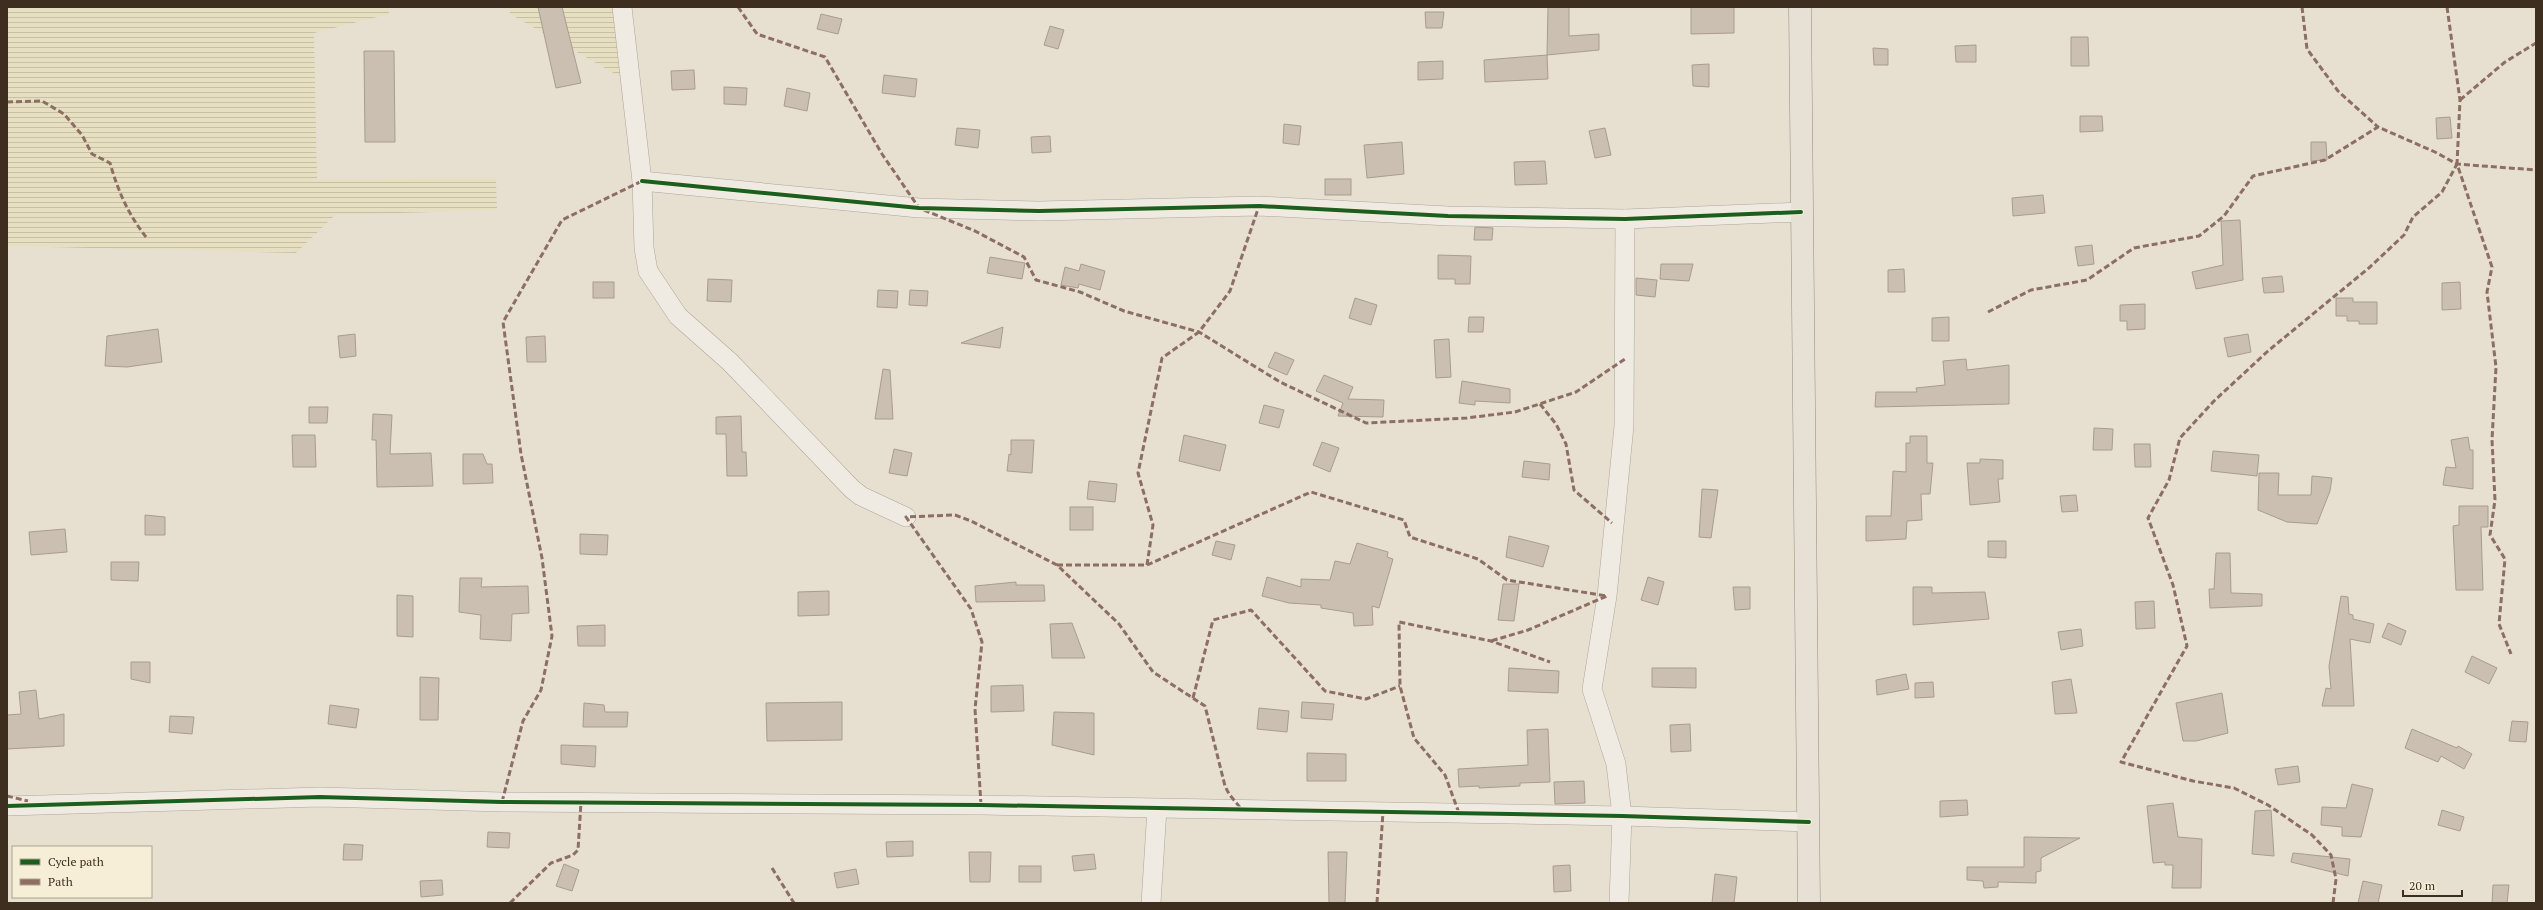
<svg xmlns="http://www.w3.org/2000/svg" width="2543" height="910" font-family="'PT Serif',serif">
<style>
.farmland{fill:url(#farmland-rules)}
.building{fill:#cbbfb2;stroke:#a89c90}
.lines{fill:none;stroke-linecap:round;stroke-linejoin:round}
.minor-casing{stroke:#ada599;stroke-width:20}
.primary-casing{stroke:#928b80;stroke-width:23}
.minor{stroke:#efebe3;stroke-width:19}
.primary{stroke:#e6e1d4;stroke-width:22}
.quiet{stroke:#8d6e63;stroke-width:3;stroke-dasharray:6 3;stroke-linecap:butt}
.cycleway-casing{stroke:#f7eed8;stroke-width:6}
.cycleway{stroke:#1b5e20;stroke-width:4}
</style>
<defs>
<pattern id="farmland-rules" width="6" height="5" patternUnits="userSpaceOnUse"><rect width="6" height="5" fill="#e6dfc2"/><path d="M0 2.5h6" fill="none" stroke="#c6c0a6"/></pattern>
</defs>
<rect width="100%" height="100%" fill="#e7e0d1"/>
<g class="farmland">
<path d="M7,7H389V14L314,33L317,179L496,178L497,210L335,215L296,253L7,246Z"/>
<path d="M509,7H632L624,79L510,14Z"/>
</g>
<g class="building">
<path d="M538,7H562L581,83L556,88Z"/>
<path d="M1548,7H1569V36L1599,34V50L1547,55Z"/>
<path d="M1691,7H1734V33L1691,34Z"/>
<path d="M1425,12H1444L1442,28H1426Z"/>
<path d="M821,14L842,19L838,34L817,29Z"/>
<path d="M1050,26L1064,30L1058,49L1044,45Z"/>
<path d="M2071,37H2088L2089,66H2071Z"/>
<path d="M1976,45V62H1956L1955,46Z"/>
<path d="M1873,48L1888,49V65H1874Z"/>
<path d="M364,51H394L395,142H365Z"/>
<path d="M1547,55L1548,79L1485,82L1484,60Z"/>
<path d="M1443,61V79L1418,80V62Z"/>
<path d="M1709,64V87L1693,86L1692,65Z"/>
<path d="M694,70L695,89L672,90L671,71Z"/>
<path d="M884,75L917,79L915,97L882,93Z"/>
<path d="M724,87L747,88L746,105L724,104Z"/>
<path d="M787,88L810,93L807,111L784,106Z"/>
<path d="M2080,116H2102L2103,131L2080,132Z"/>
<path d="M2450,117L2452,138L2437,139L2436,118Z"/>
<path d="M1284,124L1301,126L1299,145L1283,143Z"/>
<path d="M957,128L980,130L978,148L955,145Z"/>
<path d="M1605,128L1611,155L1595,158L1589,131Z"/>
<path d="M1050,136L1051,152L1032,153L1031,137Z"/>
<path d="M1402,142L1404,174L1367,178L1364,145Z"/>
<path d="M2311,142H2326L2327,160L2311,161Z"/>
<path d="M1545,161L1547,184L1515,185L1514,162Z"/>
<rect x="1325" y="179" width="26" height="16"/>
<path d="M2043,195L2045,213L2013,216L2012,198Z"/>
<path d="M2240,220L2243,280L2196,289L2192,272L2223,265L2221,221Z"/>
<path d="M1475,227L1493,228L1492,240H1474Z"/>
<path d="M2092,245L2094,264L2078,266L2075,247Z"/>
<path d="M1438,255L1471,256L1470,284H1455V279H1438Z"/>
<path d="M990,257L1025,263L1022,279L987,273Z"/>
<path d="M1081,264L1105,271L1100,290L1079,284L1078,288L1061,285L1065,267L1079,271Z"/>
<path d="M1661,264H1693L1689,281L1660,279Z"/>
<path d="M1904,269L1905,292H1888V270Z"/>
<path d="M2282,276L2284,292L2264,293L2262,278Z"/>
<path d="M1636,278L1657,280L1655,297L1636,295Z"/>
<path d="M708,279L732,280L731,302L707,301Z"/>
<rect x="593" y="282" width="21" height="16"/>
<path d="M2460,282L2461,309L2442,310V283Z"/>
<path d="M878,290L898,291L897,308L877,307Z"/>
<path d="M910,290L928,291L927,306L909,305Z"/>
<path d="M1355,298L1377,305L1371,325L1349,318Z"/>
<path d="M2336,298H2353V302H2377V324H2359V321H2347V316H2336Z"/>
<path d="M2145,304V329L2127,330V321H2120V305Z"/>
<path d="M1469,317H1484L1483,332H1468Z"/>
<path d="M1949,317V341H1932V318Z"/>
<path d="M1003,327L1000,348L961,343Z"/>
<path d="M158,329L162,362L127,367L105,366L107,336Z"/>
<path d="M355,334L356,356L340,358L338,336Z"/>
<path d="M2248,334L2251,352L2228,357L2224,338Z"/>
<path d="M545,336L546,362H527L526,337Z"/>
<path d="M1449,339L1451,377L1436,378L1434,340Z"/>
<path d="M1275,352L1294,360L1287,375L1268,367Z"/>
<path d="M1966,359L1967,370L2009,365V404L1875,407L1876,392H1917L1916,388L1945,385L1943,361Z"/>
<path d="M883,369L890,370L893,419H875Z"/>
<path d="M1324,375L1353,387L1348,399L1384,400L1383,417L1338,416L1343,403L1316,391Z"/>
<path d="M1462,381L1510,389V403L1475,401V405L1459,403Z"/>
<path d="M1264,405L1284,410L1279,428L1259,423Z"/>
<path d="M309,407H328L327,423H309Z"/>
<path d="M373,414L392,415L390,454L431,453L433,486L377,487L376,440H372Z"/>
<path d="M741,416L742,452H746L747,476H727L726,434H716V417Z"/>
<path d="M2094,428L2113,429L2112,450H2093Z"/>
<path d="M292,435H315L316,467H293Z"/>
<path d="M1184,435L1226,445L1220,471L1179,461Z"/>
<path d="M1910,436H1927V463H1933L1930,494H1921L1922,520L1907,521L1906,539L1866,541V516H1891L1893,471L1906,472V443H1910Z"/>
<path d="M2468,437L2470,450H2473V489L2443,485L2446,467L2456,468L2451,440Z"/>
<path d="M1011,440H1034L1032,473L1007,471L1009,454L1011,455Z"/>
<path d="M1322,442L1339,448L1330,472L1313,465Z"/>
<path d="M2134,444H2150L2151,467H2135Z"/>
<path d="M894,449L912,453L907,476L889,473Z"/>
<path d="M2213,451L2259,455L2257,476L2211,471Z"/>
<path d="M463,454H483L487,464H492L493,483L463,484Z"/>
<path d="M1980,459L2003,460V479H1998L2000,502L1970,505L1967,463H1980Z"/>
<path d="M1524,461L1550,464L1549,480L1522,477Z"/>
<path d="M2259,473H2279L2278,495H2311L2312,476L2332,478L2330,491L2317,524L2287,522L2258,510Z"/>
<path d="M1089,481L1117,484L1115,502L1087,499Z"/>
<path d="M1702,489L1718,490L1711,538L1699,537Z"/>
<path d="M2076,495L2078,511L2062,512L2060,496Z"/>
<path d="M2459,506H2488V527H2481L2483,590H2456L2453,526L2459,525Z"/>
<rect x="1070" y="507" width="23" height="23"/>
<path d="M145,515L165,517V535H145Z"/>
<path d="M65,529L67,552L31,555L29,532Z"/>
<path d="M580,534L608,535L607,555L580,554Z"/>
<path d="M1509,536L1549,546L1543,567L1506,557Z"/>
<path d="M1216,541L1235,545L1231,560L1212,555Z"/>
<path d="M1988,541H2006V558L1988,557Z"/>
<path d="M1357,543L1388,552L1387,557L1393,559L1379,608L1372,606L1373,625L1354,626L1353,613L1321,608V605L1289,603L1262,596L1267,577L1301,587V579L1330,580L1335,561L1350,564Z"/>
<path d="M2216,553H2230L2231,593L2262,594V606L2210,608L2209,589H2214Z"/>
<path d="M111,562H139L138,581L111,580Z"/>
<path d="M1648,577L1664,582L1658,605L1641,600Z"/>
<path d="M460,578H482L481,587L528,586L529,613L512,614L511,641L480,639L481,615L459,612Z"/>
<path d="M1016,582V585H1044L1045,601L976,602L975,586Z"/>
<path d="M1503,584H1519L1514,621L1498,620Z"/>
<path d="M1733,587H1750V609L1735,610Z"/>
<path d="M1913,587H1932V593L1985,592L1989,619L1913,625Z"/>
<path d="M829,591V615L798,616V592Z"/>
<path d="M397,595L413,596V637L397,636Z"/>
<path d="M2341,596L2348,597L2349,614L2353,615V619L2374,624L2370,643L2350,639L2354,706H2322L2326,688L2331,689L2329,666Z"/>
<path d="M2154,601L2155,628L2136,629L2135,602Z"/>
<path d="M1072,623L1085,658H1052L1050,624Z"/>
<path d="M2388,623L2406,631L2401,645L2382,637Z"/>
<path d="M605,625V646H578L577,626Z"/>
<path d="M2081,629L2083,646L2061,650L2058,632Z"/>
<path d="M2472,656L2497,668L2489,684L2465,672Z"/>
<path d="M131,662H150V683L131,679Z"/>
<path d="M1509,668L1559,671L1558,693L1508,691Z"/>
<path d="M1652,668H1696V688L1652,687Z"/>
<path d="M1906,674L1909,689L1877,695L1876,680Z"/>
<path d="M420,677L439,678L438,720H420Z"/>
<path d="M2071,679L2077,713L2055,714L2052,682Z"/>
<path d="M1933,682L1934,697L1915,698V683Z"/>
<path d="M1023,685L1024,711L991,712V686Z"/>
<path d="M36,690L39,719L64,714V746L7,749V715L21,714L19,692Z"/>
<path d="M2222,693L2228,733L2196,741H2183L2176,703Z"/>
<path d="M842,702V740L767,741L766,703Z"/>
<path d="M1302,702L1334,704L1332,720L1301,718Z"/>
<path d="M584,703L604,705L605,712H628L627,727H583Z"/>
<path d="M330,705L359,709L356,728L328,724Z"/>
<path d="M1259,708L1289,711L1287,732L1257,729Z"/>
<path d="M1054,712L1094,713V755L1052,745Z"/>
<path d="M170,716L194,717L192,734L169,732Z"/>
<path d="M2512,721L2528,722L2526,742L2509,741Z"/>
<path d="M1690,724L1691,751L1671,752L1670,725Z"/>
<path d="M1548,729L1550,782L1520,783V786L1479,788V786L1459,787L1458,769L1528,765L1527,730Z"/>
<path d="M2412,729L2457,748L2458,746L2472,754L2464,769L2441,756L2438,762L2405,748Z"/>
<path d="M561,745L596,746L595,767L561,764Z"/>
<path d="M1307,753L1346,754V781H1307Z"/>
<path d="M2298,766L2300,782L2278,785L2275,769Z"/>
<path d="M1584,781L1585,803L1555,804L1554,782Z"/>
<path d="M2352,784L2373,789L2361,837L2342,836V827L2321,825L2322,807L2346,808Z"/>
<path d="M1967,800L1968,815L1940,817V801Z"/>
<path d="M2173,803L2178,837L2202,839L2201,888H2172L2173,865H2165V862L2153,863L2147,806Z"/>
<path d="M2271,810L2274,856L2252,854L2255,811Z"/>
<path d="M2442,810L2464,817L2460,831L2438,825Z"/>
<path d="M488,832L510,833L509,848L487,847Z"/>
<path d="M2024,837L2080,838L2041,858V871L2036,872V883L1998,882V887L1984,888L1983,881L1967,880V867H2024Z"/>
<path d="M913,841V856L887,857L886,842Z"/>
<path d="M344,844L363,845L362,860H343Z"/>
<path d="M969,852H991L990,882H970Z"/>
<path d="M1328,852H1347L1345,903H1329Z"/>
<path d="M2293,853L2350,859L2348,876L2291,862Z"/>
<path d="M1094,854L1096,869L1074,871L1072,856Z"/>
<path d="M564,864L579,870L572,891L556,886Z"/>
<path d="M1570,865L1571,891L1554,892L1553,866Z"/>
<rect x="1019" y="866" width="22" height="16"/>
<path d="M856,869L859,884L837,888L834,873Z"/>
<path d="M1715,874L1737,877L1734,903H1712Z"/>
<path d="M442,880L443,895L421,897L420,881Z"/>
<path d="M2363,881L2382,885L2378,903H2358Z"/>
<path d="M2493,885H2509L2507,903H2492Z"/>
</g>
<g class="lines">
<g class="minor-casing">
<g id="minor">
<path d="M622,7L642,181L644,248L648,271L678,316L730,362L852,489L861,496L906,517"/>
<path d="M642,181L919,208L1039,211L1259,206L1448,216L1625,219L1801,212"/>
<path d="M7,806L320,797L502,802L981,805L1622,816L1809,822"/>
<path d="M1151,903L1157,809"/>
<path d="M1619,903L1622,816L1616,764L1592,689L1607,596L1624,426L1625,219"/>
</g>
</g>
<g class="primary-casing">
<path id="primary" d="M1800,7L1809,903"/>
</g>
<use href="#minor" class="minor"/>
<use href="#primary" class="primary"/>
<g class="quiet">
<path d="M738,7L757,34L825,57L882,154L919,208L975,231L1024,257L1036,280L1080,292L1124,311L1199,332L1280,382L1366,423L1467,418L1515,412L1576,392L1625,359"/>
<path d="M2302,7L2307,49L2338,91L2378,127"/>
<path d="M2447,7L2460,100L2457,164L2492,267L2487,292L2496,367L2492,440L2495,500L2490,535L2505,559L2499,624L2511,654"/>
<path d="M2460,100L2505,62L2536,43"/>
<path d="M7,102L42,101L64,114L82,135L92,154L110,163C118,191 128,214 146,237"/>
<path d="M1988,312L2031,290L2087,280L2134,248L2199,236L2224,216L2253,176L2325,160L2378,127L2435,152L2457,164L2536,170"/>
<path d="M1540,404L1556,424L1566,444L1574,490L1612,523"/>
<path d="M1057,565H1147L1311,492L1404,520L1410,537L1478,559L1507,580L1607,596L1528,630L1491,641"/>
<path d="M1147,565L1153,525L1138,473L1162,358L1199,332L1230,291L1259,206"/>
<path d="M1193,698L1213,620L1251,610L1325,691L1366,699L1400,686"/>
<path d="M7,796L28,801"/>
<path d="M502,802L523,721L541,690L552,636L542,558L521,454L503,322L562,220L642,181"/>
<path d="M981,805L975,709L982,642L971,609L906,517L955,515L971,521L1057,565L1119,624L1153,672L1205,706L1225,786L1229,794L1243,811"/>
<path d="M1459,813L1445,775L1414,738L1400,686L1399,622L1491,641L1550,662"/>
<path d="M772,868L794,903"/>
<path d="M510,903L551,863L573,855L578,850L581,802"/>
<path d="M1377,903L1383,812"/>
<path d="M2333,903L2336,879L2331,855L2312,835L2268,805L2234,788L2193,781L2121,762L2187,646L2173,585L2148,518L2169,480L2180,438L2214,401L2268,351L2370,267L2404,235L2413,217L2442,192L2457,164"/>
</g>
<g class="cycleway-casing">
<g id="cycleway">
<path d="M642,181L919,208L1039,211L1259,206L1448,216L1625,219L1801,212"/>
<path d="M7,806L320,797L502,802L981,805L1622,816L1809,822"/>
</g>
</g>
<use href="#cycleway" class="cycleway"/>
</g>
<rect width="2543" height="910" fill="none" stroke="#3d2e20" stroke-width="16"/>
<rect x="12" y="846" width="140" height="52" fill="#f7eed8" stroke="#ada18e"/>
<rect x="20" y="859" width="20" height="6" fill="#1b5e20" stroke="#ada18e"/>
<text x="48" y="866" font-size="12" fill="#3d2e20">Cycle path</text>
<rect x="20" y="879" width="20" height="6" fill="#8d6e63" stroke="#ada18e"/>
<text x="48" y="886" font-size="12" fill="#3d2e20">Path</text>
<path d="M2403 890v6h59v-6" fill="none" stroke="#3d2e20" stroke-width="2"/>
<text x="2409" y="890" font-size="12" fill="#3d2e20" stroke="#f7eed8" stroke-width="3" paint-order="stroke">20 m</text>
</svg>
